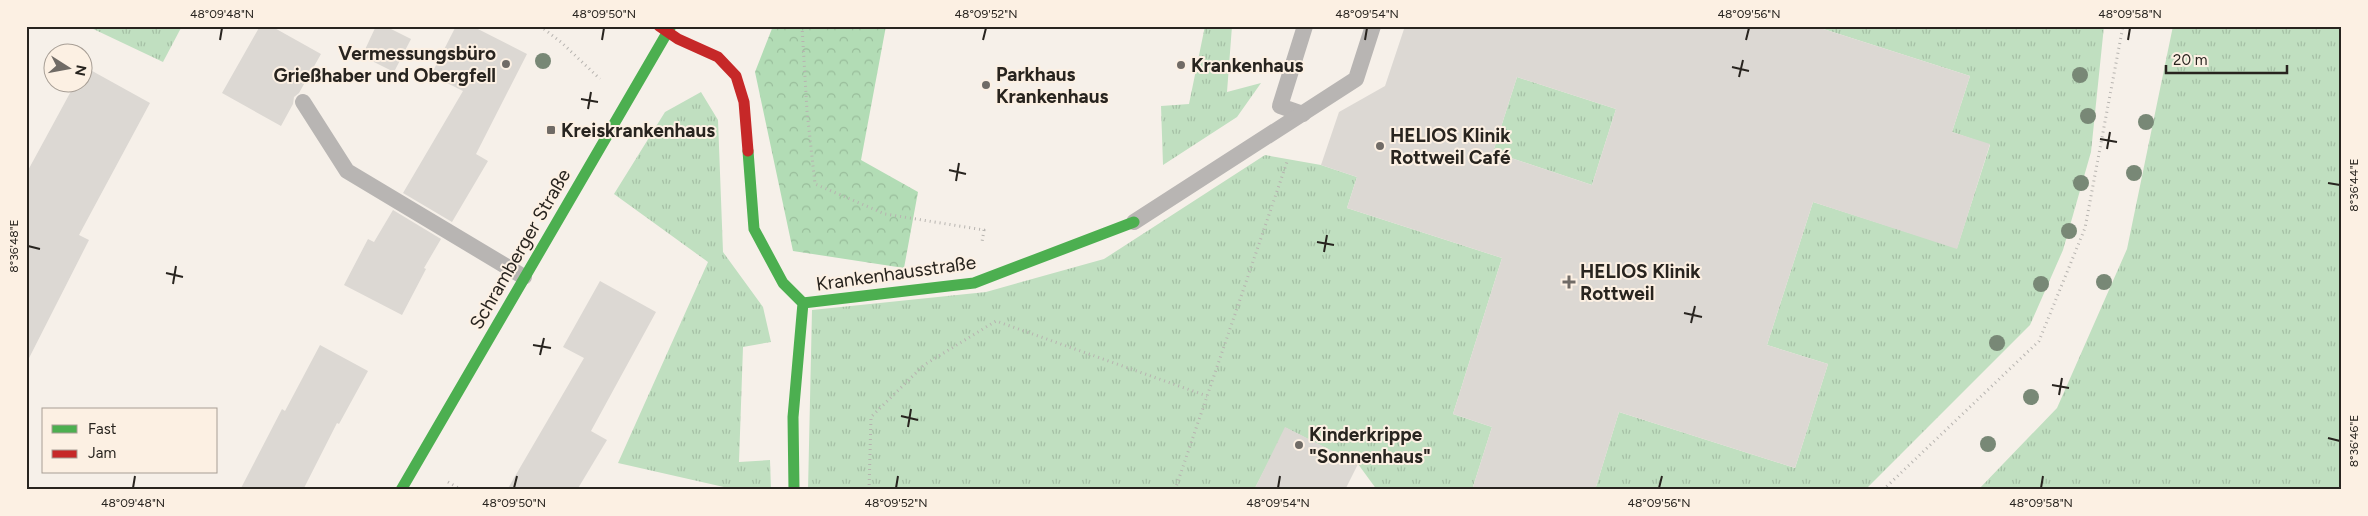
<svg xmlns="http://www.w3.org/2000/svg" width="2368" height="516" font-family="Figtree,sans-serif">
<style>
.grass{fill:url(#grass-tufts)}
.forest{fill:url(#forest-crowns)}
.building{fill:#dcd8d3;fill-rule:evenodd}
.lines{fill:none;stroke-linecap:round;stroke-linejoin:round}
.path{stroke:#b7b4b0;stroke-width:3;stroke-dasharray:1 4;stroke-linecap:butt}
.lane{stroke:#b8b5b3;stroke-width:16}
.fast{stroke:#4caf50;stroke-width:11}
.jam{stroke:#c62828;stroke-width:11}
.tree{fill:#788876}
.ticks{fill:none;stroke:#28241f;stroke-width:2}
.poi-dot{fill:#706b66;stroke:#fcf0e3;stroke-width:2}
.labels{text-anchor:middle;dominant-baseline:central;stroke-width:4;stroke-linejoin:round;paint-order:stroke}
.poi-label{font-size:19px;font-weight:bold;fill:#28241f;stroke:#fcf0e3;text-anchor:start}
.street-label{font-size:19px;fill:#28241f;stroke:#fcf0e3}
.neatline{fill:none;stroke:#28241f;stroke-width:2}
.ticks-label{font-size:12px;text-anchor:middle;fill:#28241f}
</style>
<defs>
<pattern id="grass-tufts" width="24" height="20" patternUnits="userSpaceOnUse" patternTransform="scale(1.25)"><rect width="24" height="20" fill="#c0dfc0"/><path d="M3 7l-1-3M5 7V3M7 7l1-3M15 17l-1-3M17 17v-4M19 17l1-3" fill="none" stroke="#a5bfa5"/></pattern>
<pattern id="forest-crowns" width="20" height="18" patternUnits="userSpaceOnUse" patternTransform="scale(1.25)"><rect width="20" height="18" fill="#b2dcb5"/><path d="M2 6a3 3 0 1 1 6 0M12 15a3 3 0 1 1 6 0" fill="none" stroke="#99bd9b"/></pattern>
</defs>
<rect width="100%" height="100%" fill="#f6f0e9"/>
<g class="grass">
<path d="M87,26H182L163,62Z"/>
<path d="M1205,26H1232L1227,92L1261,83L1237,117L1163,165L1161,106L1189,104Z"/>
<path d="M1814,26H2104L2091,152L2063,250L2030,325L1865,490H1595L1619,412L1795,468L1828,364L1767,345L1813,202L1957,248L1990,145L1952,132L1970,76Z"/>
<path d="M2173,26H2342V490H1978L2057,408L2127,249Z"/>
<path d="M1517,77L1616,109L1592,185L1493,152Z"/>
<path d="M701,92L718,120L723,252L763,307L771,342L743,347L739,462L770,460L771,490H737L618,463L708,262L614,194L665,112Z"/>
<path d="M1265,155L1321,165L1357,177L1347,208L1502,258L1453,414L1492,427L1472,490H1377L1358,464L1286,428L1254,490H808L812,310L986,292L1104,259Z"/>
</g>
<path class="forest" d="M773,26H886L861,160L918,192L904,268L793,251L755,72Z"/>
<g class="building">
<path d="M260,26H271L321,54L299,93L294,97L293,104L281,126L222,93Z"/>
<path d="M376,26H385L411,39L394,72L362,56Z"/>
<path d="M456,26H472L527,54L476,154L488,161L452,222L403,193L463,91L431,75Z"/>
<path d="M1405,26H1814L1970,76L1952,132L1990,144L1957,249L1813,202L1767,345L1828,364L1795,468L1619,412L1595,490H1472L1492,427L1453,414L1502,258L1347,208L1357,177L1321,165L1339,112L1385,86ZM1517,77L1616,109L1592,185L1493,152Z"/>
<path d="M85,67L150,103L79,235L89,240L26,364V174L76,82H82Z"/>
<path d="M393,210L441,239L424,268L426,269L402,315L344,285L368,239L374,242Z"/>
<path d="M600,281L656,312L591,431L607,440L577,490H507L584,358L563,347Z"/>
<path d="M320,345L368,371L339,424L337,423L303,490H240L282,409L285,411Z"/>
<path d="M1285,427L1358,464L1345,490H1254Z"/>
</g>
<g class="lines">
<g class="path">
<path d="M540,26L561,42L600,79"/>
<path d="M802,26L807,111L815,184L885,214L984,230L982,242"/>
<path d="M448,482L462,490"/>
<path d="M869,490L871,417L924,365L996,321L1207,396"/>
<path d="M1175,490L1288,159"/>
<path d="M1883,490L2039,341L2085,228L2123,26"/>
</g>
<g class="lane">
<path d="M303,102L347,171L524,277"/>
<path d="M1303,114L1280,106L1305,26"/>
<path d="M1134,222L1356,79L1373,26"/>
</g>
<g class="fast">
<path d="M748,151L754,229L783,283L803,303L793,417L794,490"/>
<path d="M803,303L974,283L1134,222"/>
<path d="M401,490L671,26"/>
</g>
<path class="jam" d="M659,26L678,39L718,57L736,76L744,102L748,151"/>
</g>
<g class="tree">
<circle cx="543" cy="61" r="8"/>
<circle cx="2080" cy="75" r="8"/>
<circle cx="2088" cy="116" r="8"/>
<circle cx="2146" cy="122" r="8"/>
<circle cx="2134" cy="173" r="8"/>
<circle cx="2081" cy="183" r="8"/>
<circle cx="2069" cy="231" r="8"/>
<circle cx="2104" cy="282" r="8"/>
<circle cx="2041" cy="284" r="8"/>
<circle cx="1997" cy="343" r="8"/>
<circle cx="2031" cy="397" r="8"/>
<circle cx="1988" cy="444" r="8"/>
</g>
<path class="ticks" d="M220,40L222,28M602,40L604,28M983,40L986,28M1365,40L1367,28M1746,40L1749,28M2128,40L2130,28M1732,67L1749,71M1739,77L1743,60M581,99L598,102M588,109L591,92M2100,139L2117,142M2107,149L2110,132M949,170L966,174M956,181L959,163M2328,183L2340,185M1317,242L1334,245M28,246L40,249M1324,252L1327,235M166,273L183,277M173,284L176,266M1684,313L1702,317M1691,323L1695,306M533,345L551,348M540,355L544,338M2052,385L2069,388M2059,395L2062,378M901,416L918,420M908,427L911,409M2328,438L2340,441M133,488L135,476M514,488L517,476M896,488L898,476M1278,488L1280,476M1659,488L1662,476M2041,488L2043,476"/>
<g class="poi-dot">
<circle cx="506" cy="64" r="5"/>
<circle cx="1181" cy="65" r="5"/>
<circle cx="986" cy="85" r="5"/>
<rect x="546" y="125" width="10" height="10" rx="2.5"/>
<circle cx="1380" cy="146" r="5"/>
<path d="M1566.5 274.5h5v5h5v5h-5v5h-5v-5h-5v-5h5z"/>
<circle cx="1299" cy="445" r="5"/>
</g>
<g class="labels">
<g class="poi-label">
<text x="496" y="53" text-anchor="end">Vermessungsbüro<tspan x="496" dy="22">Grießhaber und Obergfell</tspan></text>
<text x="1191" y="65">Krankenhaus</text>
<text x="996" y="74">Parkhaus<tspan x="996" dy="22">Krankenhaus</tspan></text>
<text x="561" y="130">Kreiskrankenhaus</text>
<text x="1390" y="135">HELIOS Klinik<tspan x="1390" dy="22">Rottweil Café</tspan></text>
<text x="1580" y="271">HELIOS Klinik<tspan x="1580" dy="22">Rottweil</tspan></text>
<text x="1309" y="434">Kinderkrippe<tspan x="1309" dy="22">"Sonnenhaus"</tspan></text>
</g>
<g class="street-label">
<text transform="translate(520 249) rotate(-60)">Schramberger Straße</text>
<text transform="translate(896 273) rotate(-8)">Krankenhausstraße</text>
</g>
</g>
<rect width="2368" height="516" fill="none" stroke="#fcf0e3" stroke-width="55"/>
<rect x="42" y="408" width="175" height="65" fill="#fcf0e3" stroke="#a79e95"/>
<rect x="52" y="425" width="25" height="8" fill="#4caf50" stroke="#a79e95"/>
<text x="88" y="434" font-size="15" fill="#28241f">Fast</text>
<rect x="52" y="450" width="25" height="8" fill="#c62828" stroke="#a79e95"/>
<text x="88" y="458" font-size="15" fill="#28241f">Jam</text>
<g transform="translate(68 68) rotate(101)"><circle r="24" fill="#fcf0e3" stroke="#a79e95"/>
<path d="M0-4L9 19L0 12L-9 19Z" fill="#706b66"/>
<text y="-8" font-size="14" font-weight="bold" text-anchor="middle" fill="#28241f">N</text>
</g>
<path d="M2166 65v8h121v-8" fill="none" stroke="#28241f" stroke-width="2.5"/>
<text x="2173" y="65" font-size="15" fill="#28241f" stroke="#fcf0e3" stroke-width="4" paint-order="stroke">20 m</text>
<rect x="28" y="28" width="2312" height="460" class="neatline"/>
<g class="ticks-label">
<text x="222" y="18">48°09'48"N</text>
<text x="604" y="18">48°09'50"N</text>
<text x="986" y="18">48°09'52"N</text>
<text x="1367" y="18">48°09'54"N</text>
<text x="1749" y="18">48°09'56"N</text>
<text x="2130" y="18">48°09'58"N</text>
<text transform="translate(2354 185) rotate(-90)" y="4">8°36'44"E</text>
<text transform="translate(14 246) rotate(-90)" y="4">8°36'48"E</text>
<text transform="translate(2354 441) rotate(-90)" y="4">8°36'46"E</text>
<text x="133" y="507">48°09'48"N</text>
<text x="514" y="507">48°09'50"N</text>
<text x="896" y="507">48°09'52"N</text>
<text x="1278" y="507">48°09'54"N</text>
<text x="1659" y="507">48°09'56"N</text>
<text x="2041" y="507">48°09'58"N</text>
</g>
</svg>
